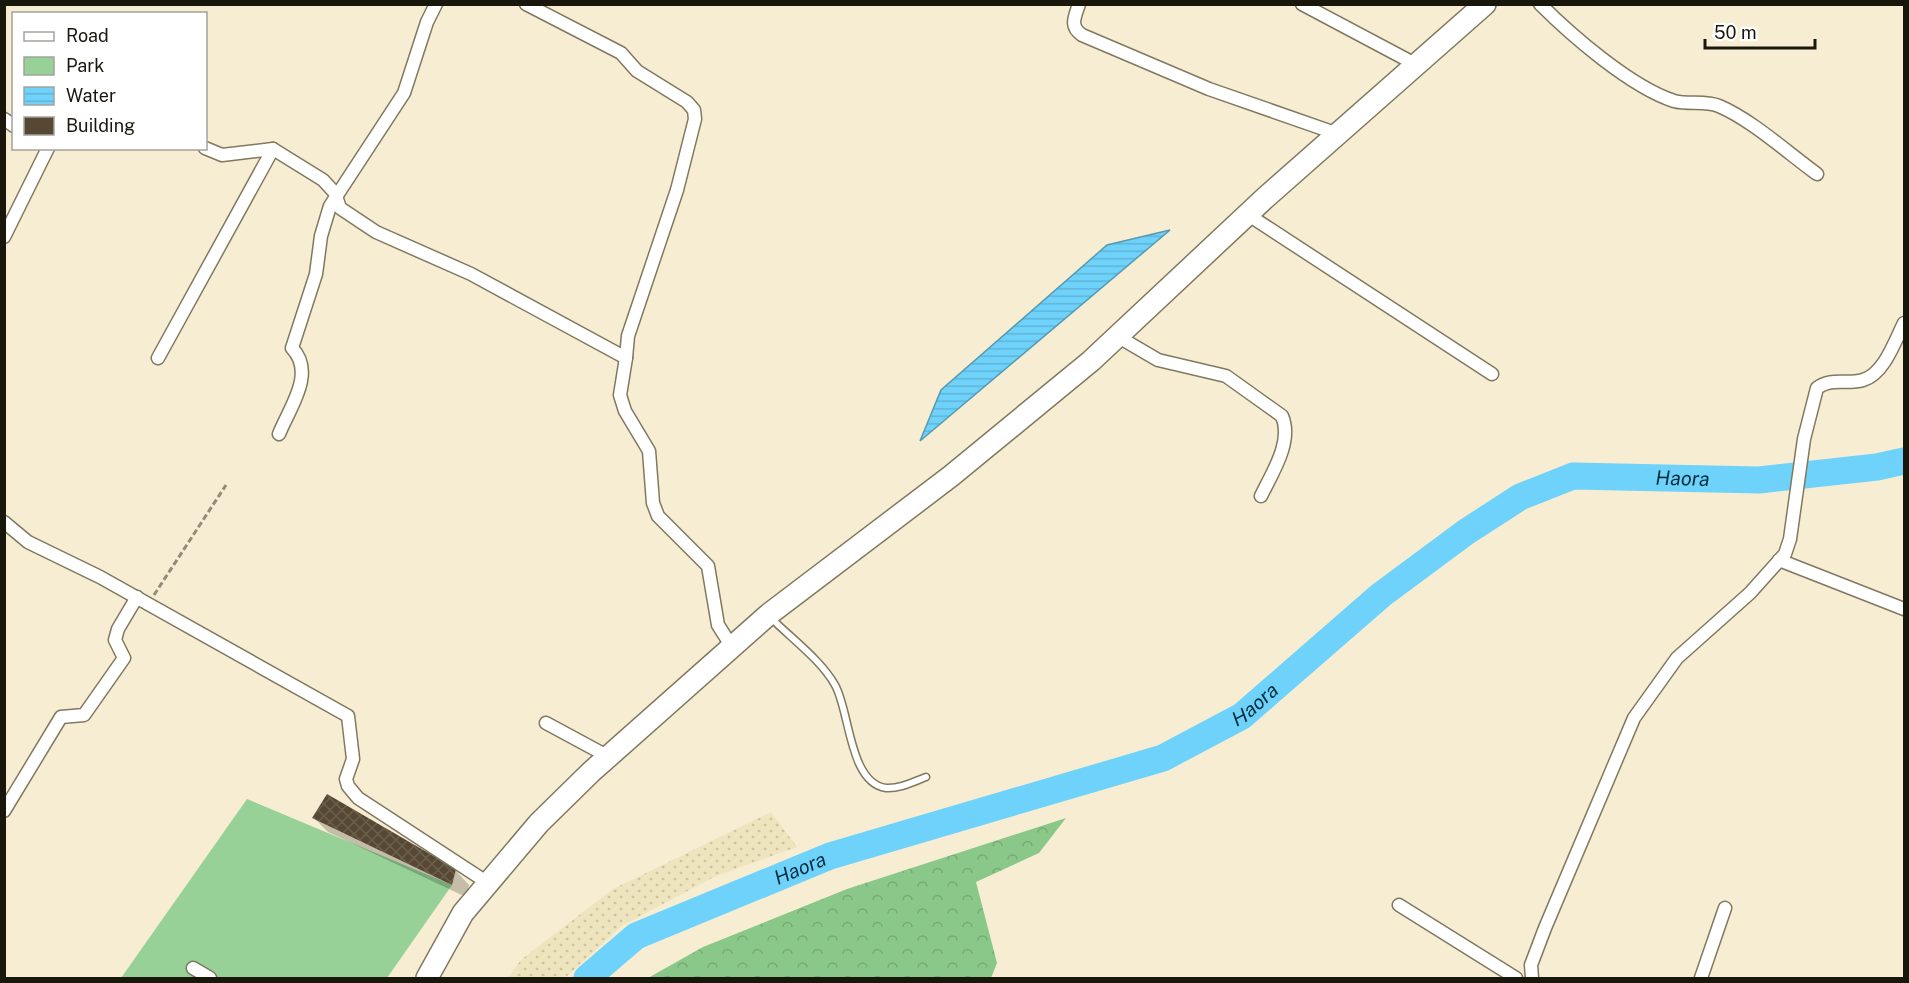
<svg xmlns="http://www.w3.org/2000/svg" width="1909" height="983" font-family="'Public Sans',sans-serif">
<style>
.green{fill:#97d197}
.forest{fill:url(#forest-crowns)}
.sand{fill:url(#sand-dots)}
.water{fill:url(#water-rules);stroke:#559ab3;stroke-width:1.5}
.shadow{fill:#0003}
.lines{fill:none;stroke-linecap:round;stroke-linejoin:round}
.river{stroke:#6fd2fb;stroke-width:27}
.building{fill:url(#building-cross-hatch)}
.lane-casing{stroke:#807960;stroke-width:9}
.street-casing{stroke:#807960;stroke-width:15}
.highway-casing{stroke:#807960;stroke-width:24}
.path{stroke:#928c79;stroke-width:3;stroke-dasharray:6 3;stroke-linecap:butt}
.lane{stroke:#fff;stroke-width:6}
.street{stroke:#fff;stroke-width:12}
.highway{stroke:#fff;stroke-width:21}
.labels{text-anchor:middle;dominant-baseline:central;stroke-width:6;stroke-linejoin:round;paint-order:stroke}
.water-label{font-size:20px;font-style:italic;fill:#002e3e;stroke:#fff}
</style>
<defs>
<pattern id="forest-crowns" width="20" height="18" patternUnits="userSpaceOnUse" patternTransform="scale(1.5)"><rect width="20" height="18" fill="#89c889"/><path d="M2 6a3 3 0 1 1 6 0M12 15a3 3 0 1 1 6 0" fill="none" stroke="#76ab75"/></pattern>
<pattern id="sand-dots" width="8" height="8" patternUnits="userSpaceOnUse" patternTransform="scale(1.5)"><rect width="8" height="8" fill="#eee4be"/><path d="M2 2h.1M6 6h.1" fill="none" stroke="#ccc3a2" stroke-width="1.8" stroke-linecap="round"/></pattern>
<pattern id="water-rules" width="6" height="5" patternUnits="userSpaceOnUse" patternTransform="scale(1.5)"><rect width="6" height="5" fill="#6fd2fb"/><path d="M0 2.5h6" fill="none" stroke="#60b4d6"/></pattern>
<pattern id="building-cross-hatch" width="8" height="8" patternUnits="userSpaceOnUse" patternTransform="scale(1.5)"><rect width="8" height="8" fill="#574834"/><path d="M0 0l8 8M0 8l8-8" fill="none" stroke="#6b5f4e"/></pattern>
</defs>
<rect width="100%" height="100%" fill="#f6edd2"/>
<path class="green" d="M247,799L452,885L387,978H121Z"/>
<path class="forest" d="M1066,818L1039,853L976,882L997,963L991,978H648L703,947L847,889Z"/>
<path class="sand" d="M771,812L797,847L716,876L623,925L565,978H508L521,960L613,889Z"/>
<path class="water" d="M1170,230L920,441L941,390L1107,245Z"/>
<path class="shadow" d="M314,818L455,870L469,885L466,897L328,832Z"/>
<g class="lines">
<path class="river" id="s1" d="M587,978L636,936L830,856L1163,758L1242,716L1381,595L1466,532L1520,497L1573,476L1759,480L1877,467L1904,461"/>
</g>
<path class="building" d="M327,794L456,869L452,885L312,818Z"/>
<g class="lines">
<g class="lane-casing">
<path id="lane" d="M771,618C792,639 821,660 835,685C850,711 849,783 886,788C899,789 913,782 926,777"/>
</g>
<g class="street-casing">
<g id="street">
<path d="M526,4L621,53L637,71L687,102L694,110L695,119L677,190L628,336L626,358"/>
<path d="M1079,4C1075,17 1069,26 1082,35L1209,89L1338,134"/>
<path d="M1302,4L1417,65"/>
<path d="M1540,4C1572,36 1631,87 1674,101C1689,105 1705,100 1719,106C1752,120 1788,153 1817,174"/>
<path d="M4,119L14,126"/>
<path d="M205,148L222,155L273,149L323,180L335,193L340,208L376,232L471,274L626,358L620,395L625,411L649,451L653,503L658,516L708,566L718,625L732,647"/>
<path d="M1247,214L1492,374"/>
<path d="M4,237L48,148"/>
<path d="M1117,336L1158,360L1226,376L1282,416C1293,442 1272,473 1261,496"/>
<path d="M158,358L273,149"/>
<path d="M279,434C290,407 316,373 292,348L316,274L321,236L330,206L404,93L427,22L436,4"/>
<path d="M4,522L28,542L100,577L348,716L353,759L346,779L348,786L358,798L488,883"/>
<path d="M1779,560L1904,609"/>
<path d="M546,723L609,757"/>
<path d="M4,811L61,717L84,715L124,658L115,640L118,629L137,597"/>
<path d="M1399,905L1516,978"/>
<path d="M193,968L210,978"/>
<path d="M1532,978L1531,965L1545,928L1634,718L1677,658L1750,593L1785,554L1790,539L1804,439L1817,388C1832,377 1846,385 1863,380C1884,374 1895,341 1904,323"/>
<path d="M1701,978L1725,908"/>
</g>
</g>
<g class="highway-casing">
<path id="highway" d="M427,978L463,913L539,823L591,772L768,615L951,476L1091,361L1265,198L1485,4"/>
</g>
<path class="path" d="M154,595L226,485"/>
<use href="#lane" class="lane"/>
<use href="#street" class="street"/>
<use href="#highway" class="highway"/>
</g>
<g class="labels">
<g class="water-label">
<text stroke="none"><textPath href="#s1" startOffset="1232">Haora</textPath></text>
<text stroke="none"><textPath href="#s1" startOffset="728">Haora</textPath></text>
<text stroke="none"><textPath href="#s1" startOffset="242">Haora</textPath></text>
</g>
</g>
<rect width="1909" height="983" fill="none" stroke="#19160c" stroke-width="12"/>
<rect x="12" y="12" width="195" height="138" fill="#ffffff" stroke="#a3a29e" stroke-width="1.5"/>
<rect x="24" y="32" width="30" height="9" fill="#ffffff" stroke="#a3a29e" stroke-width="1.5"/>
<text x="66" y="42" font-size="18" fill="#19160c">Road</text>
<rect x="24" y="57" width="30" height="18" fill="#97d197" stroke="#a3a29e" stroke-width="1.5"/>
<text x="66" y="72" font-size="18" fill="#19160c">Park</text>
<rect x="24" y="87" width="30" height="18" fill="url(#water-rules)" stroke="#a3a29e" stroke-width="1.5"/>
<text x="66" y="102" font-size="18" fill="#19160c">Water</text>
<rect x="24" y="117" width="30" height="18" fill="#574834" stroke="#a3a29e" stroke-width="1.5"/>
<text x="66" y="132" font-size="18" fill="#19160c">Building</text>
<path d="M1705 39v9h110v-9" fill="none" stroke="#19160c" stroke-width="3"/>
<text x="1714" y="39" font-size="18" fill="#19160c" stroke="#ffffff" stroke-width="4.5" paint-order="stroke">50 m</text>
</svg>
